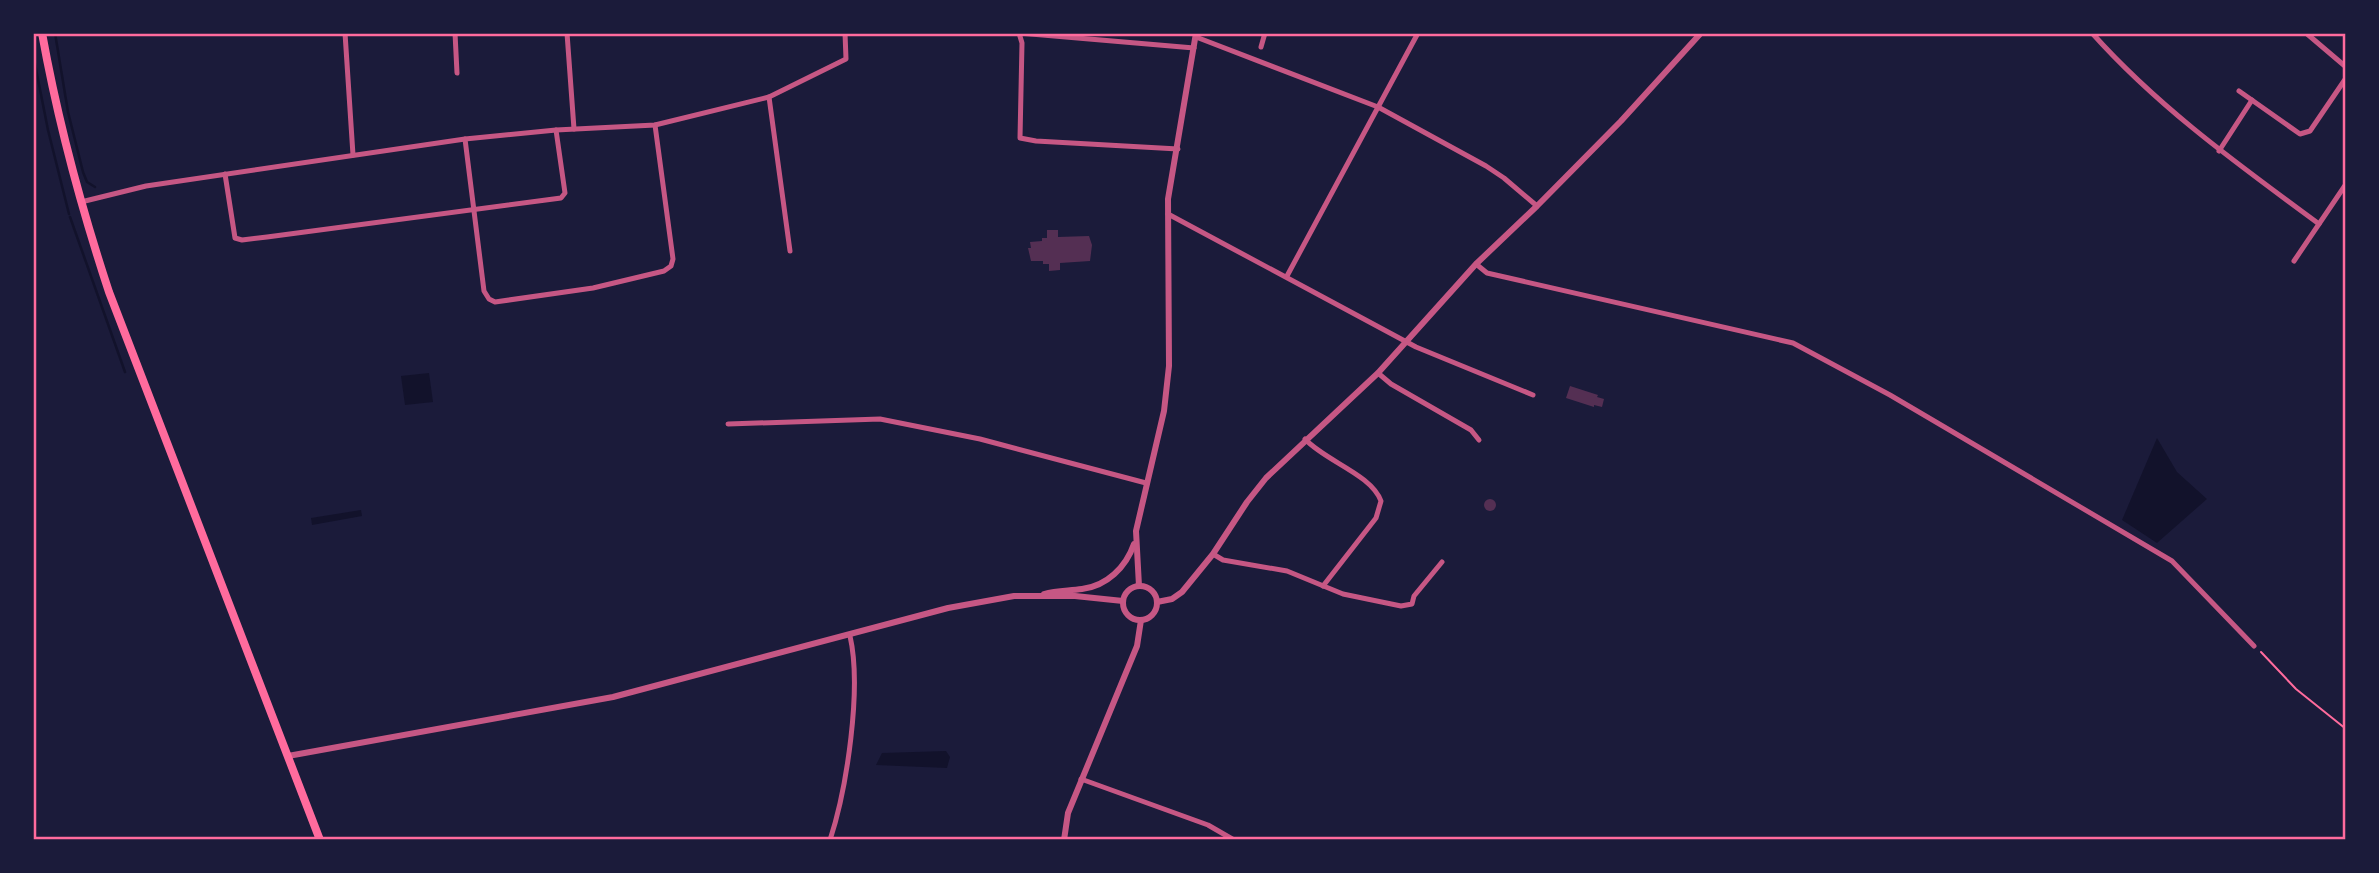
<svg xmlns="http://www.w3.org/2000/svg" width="2379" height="873" font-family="'IBM Plex Serif',serif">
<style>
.water{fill:#12122b}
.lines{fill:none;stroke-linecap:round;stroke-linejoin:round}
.stream{stroke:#12122b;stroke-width:2.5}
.building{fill:#542f53}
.path{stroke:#ff6b9d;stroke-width:2}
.minor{stroke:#c65784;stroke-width:5}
.tertiary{stroke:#c65784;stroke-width:6}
.primary{stroke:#ff6b9d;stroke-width:8}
.neatline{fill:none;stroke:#ff6b9d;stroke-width:2.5}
</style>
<rect width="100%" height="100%" fill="#1b1b3a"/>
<g class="water">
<path d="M429,373L433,402L405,405L401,376Z"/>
<path d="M2157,438L2177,472L2207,499L2157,543L2122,520Z"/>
<path d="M361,510L362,516L312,525L311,518Z"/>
<path d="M946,751L950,757L947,768L876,765L882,753Z"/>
</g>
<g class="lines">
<g class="stream">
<path d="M55,33L68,112L83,172L87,182L95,187"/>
<path d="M33,54L48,130L69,214"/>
<path d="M70,217L125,372"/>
</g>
</g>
<g class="building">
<path d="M1047,230H1058V237L1089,236L1092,245L1090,261L1060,263V270L1049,271V264H1043V261H1031L1028,248H1031L1030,242L1042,241V238H1047Z"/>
<path d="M1570,386L1598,395L1597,397L1604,399L1602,407L1594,405V407L1566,398Z"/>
<circle cx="1490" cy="505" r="6"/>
</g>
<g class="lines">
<path class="path" d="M2261,652L2296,689L2346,729"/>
<g class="minor">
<path d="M345,33L353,155"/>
<path d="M455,33L457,73"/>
<path d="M567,33L574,129"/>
<path d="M1019,33L1022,43L1020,138L1036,141L1178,149"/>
<path d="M1019,33L1194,48"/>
<path d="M2092,33C2159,108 2239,165 2319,224"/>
<path d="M2306,33L2346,67"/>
<path d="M1196,37L1378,107L1486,166L1504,178L1537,206"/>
<path d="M1261,47L1265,33"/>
<path d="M2239,91L2300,134L2310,131L2346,78"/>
<path d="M769,97L790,251"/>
<path d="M465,139L484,291L489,299L495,302L593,288L664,271L671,266L673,259L655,125"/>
<path d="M2219,151L2252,100"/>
<path d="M225,174L235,238L242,240L267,237L561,198L565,193L556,130"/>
<path d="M81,202L146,186L465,139L556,130L655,125L769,97L846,59L845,33"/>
<path d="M1168,214L1416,347L1533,395"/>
<path d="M2294,261L2346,184"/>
<path d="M1476,264L1487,273L1793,343L1890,395L2172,561L2254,646"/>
<path d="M1287,276L1418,33"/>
<path d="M1378,373L1391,384L1471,430L1479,440"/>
<path d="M728,424L880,419L980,439L1146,483"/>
<path d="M1305,439C1325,461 1371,474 1381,501L1376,518L1323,586"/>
<path d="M1213,554L1223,560L1287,571L1343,594L1401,606L1412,604L1414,596L1442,562"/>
<path d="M1081,779L1208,825L1234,840"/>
<path d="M830,840C847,788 862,688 850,636"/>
</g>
<g class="tertiary">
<path d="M1139,586L1136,531L1164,411L1169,366L1168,199L1196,33"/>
<circle cx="1140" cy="603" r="17"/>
<path d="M1044,594C1057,590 1069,591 1082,589C1107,586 1126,567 1134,544"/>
<path d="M1157,602L1172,599L1182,592L1213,554L1247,502L1266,478L1378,373L1476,264L1537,206L1621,121L1701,33"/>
<path d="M288,756L613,697L948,608L1014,596H1075L1123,601"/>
<path d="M1064,840L1068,813L1137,646L1141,620"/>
</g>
<path class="primary" d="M42,33C58,122 81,207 109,292L320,840"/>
</g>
<rect width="2379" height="873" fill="none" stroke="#1b1b3a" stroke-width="70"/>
<rect x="35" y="35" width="2309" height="803" class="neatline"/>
</svg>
